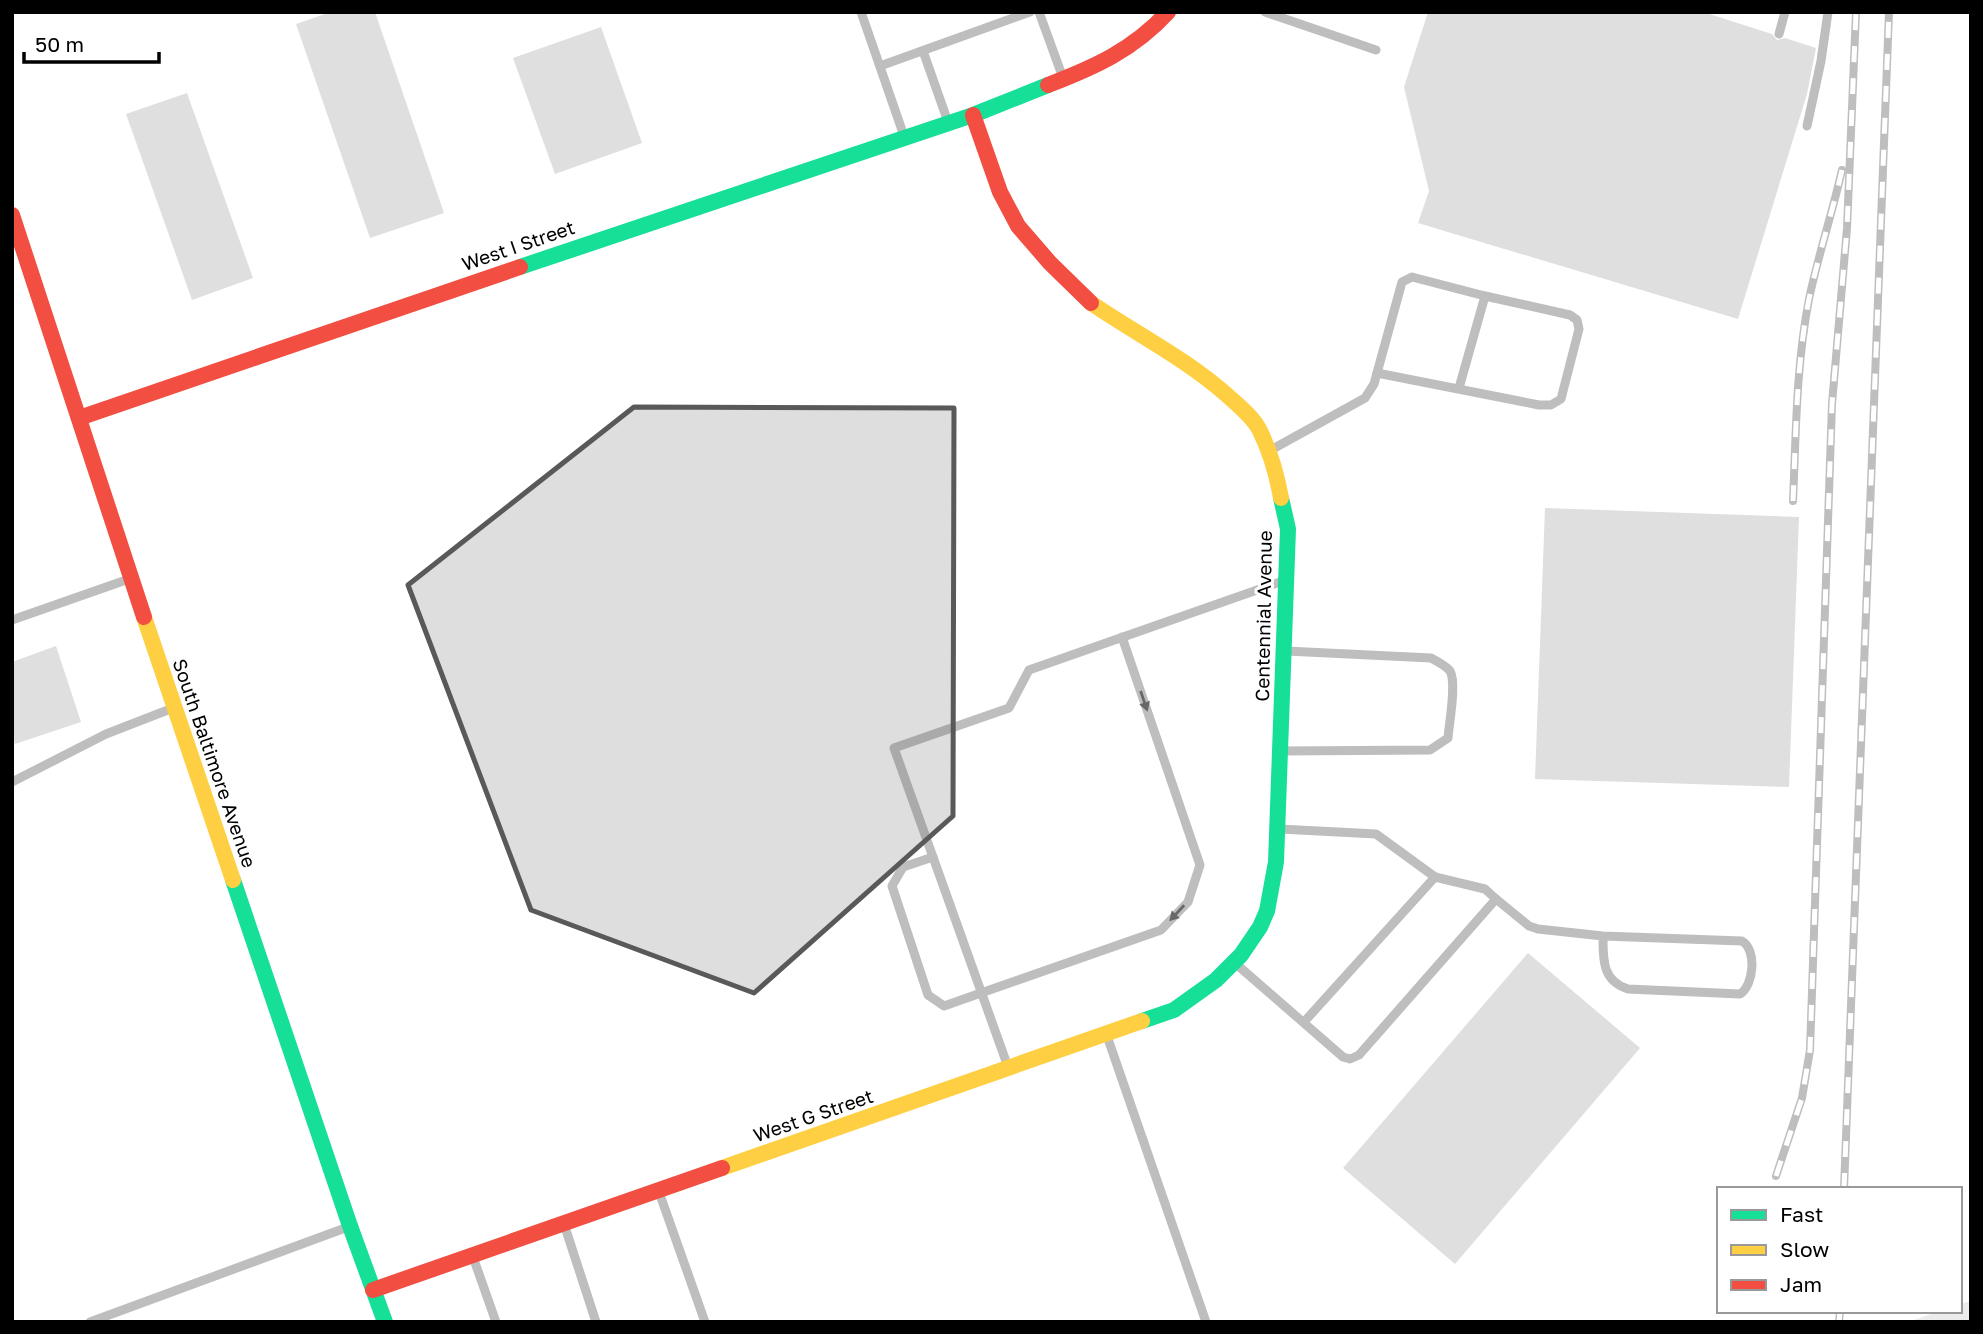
<svg xmlns="http://www.w3.org/2000/svg" width="1983" height="1334" font-family="'Golos Text',sans-serif">
<style>
.green{fill:#ececec}
.building{fill:#dfdfdf}
.lines{fill:none;stroke-linecap:round;stroke-linejoin:round}
.lane{stroke:#bebebe;stroke-width:9}
.fast{stroke:#16e098;stroke-width:16}
.slow{stroke:#ffcf43;stroke-width:16}
.jam{stroke:#f24e42;stroke-width:16}
.rail-casing{stroke:#bebebe;stroke-width:8}
.rail{stroke:#fff;stroke-width:5;stroke-dasharray:16;stroke-linecap:butt}
.oneway{fill:#686868}
.marked{fill:#595959;fill-opacity:0.2;stroke:#595959;stroke-width:5;stroke-linejoin:round}
.labels{text-anchor:middle;dominant-baseline:central;stroke-width:6;stroke-linejoin:round;paint-order:stroke}
.street-label{font-size:19px;fill:#000;stroke:#fff}
</style>
<rect width="100%" height="100%" fill="#fff"/>
<path class="green" d="M1971,1301V1322H1908L1940,1311H1960V1304Z"/>
<g class="building">
<path d="M331,12H375L444,213L370,238L296,24Z"/>
<path d="M1428,12H1703L1772,34L1777,40L1785,38L1816,48L1807,94L1738,319L1418,223L1429,191L1404,87Z"/>
<path d="M601,27L642,143L555,174L513,58Z"/>
<path d="M187,93L253,278L192,300L126,114Z"/>
<path d="M1545,508L1799,517L1789,787L1535,779Z"/>
<path d="M56,646L81,722L15,744L12,735V662Z"/>
<path d="M1528,953L1640,1048L1455,1264L1343,1168Z"/>
</g>
<g class="lines">
<g class="lane">
<path d="M861,12L904,136"/>
<path d="M1039,12L1063,78"/>
<path d="M1265,12L1376,50"/>
<path d="M1779,34L1785,12"/>
<path d="M923,51L948,122"/>
<path d="M880,66L1030,12"/>
<path d="M1807,126L1821,61L1828,12"/>
<path d="M1377,373L1539,405H1551L1561,399L1579,329L1577,320L1570,315L1485,296"/>
<path d="M1269,451L1365,398L1374,384L1402,282L1412,277L1485,296L1459,388"/>
<path d="M12,620L129,579"/>
<path d="M1282,751L1430,750L1448,738C1449,723 1457,683 1450,671C1445,665 1438,662 1431,658L1286,651"/>
<path d="M12,782L106,734L173,708"/>
<path d="M1280,829L1376,834L1435,877"/>
<path d="M933,857L903,867L892,886L928,995L944,1006L1161,930L1188,902L1200,865L1122,637"/>
<path d="M1235,963L1343,1057L1350,1059L1359,1055L1496,899L1529,926L1538,929L1603,936L1742,941C1757,950 1754,985 1740,994L1628,989C1602,981 1603,959 1603,936"/>
<path d="M1304,1022L1435,877L1485,889L1496,899"/>
<path d="M1107,1036L1206,1322"/>
<path d="M1008,1067L894,748L1009,708L1029,670L1283,581"/>
<path d="M659,1192L705,1322"/>
<path d="M564,1224L596,1322"/>
<path d="M473,1257L496,1322"/>
<path d="M90,1322L348,1227"/>
</g>
<g class="fast">
<path d="M520,267L973,115L1048,85"/>
<path d="M233,880L350,1226L385,1322"/>
<path d="M1142,1021L1174,1010L1216,980L1241,955L1260,927L1267,911L1276,862L1288,529L1281,498"/>
</g>
<g class="slow">
<path d="M1091,303C1138,335 1185,358 1228,396C1239,406 1254,418 1260,431C1270,451 1277,476 1281,498"/>
<path d="M144,617L233,880"/>
<path d="M722,1168L1142,1021"/>
</g>
<g class="jam">
<path d="M1048,85C1095,67 1133,50 1168,12"/>
<path d="M973,115L1000,192L1018,226L1050,263L1091,303"/>
<path d="M12,215L144,617"/>
<path d="M79,418L520,267"/>
<path d="M373,1290L722,1168"/>
</g>
<g class="rail-casing">
<g id="rail">
<path d="M1793,501C1796,434 1796,366 1809,299C1818,256 1832,214 1842,170"/>
<path d="M1776,1176L1802,1098L1810,1050L1832,404L1847,228L1856,12"/>
<path d="M1844,1189L1889,12"/>
<path d="M1839,1322L1840,1311"/>
</g>
</g>
<use href="#rail" class="rail"/>
</g>
<defs><path id="oneway-solid" d="M-6-.8H1V-3.2L6.5 0L1 3.2V.8H-6Z" transform="scale(1.75)"/></defs>
<g class="oneway">
<use href="#oneway-solid" transform="translate(1144 701) rotate(71)"/>
<use href="#oneway-solid" transform="translate(1177 913) rotate(133)"/>
</g>
<path class="marked" d="M634,407L954,408L953,816L754,993L531,910L408,585Z"/>
<g class="labels">
<g class="street-label">
<text transform="translate(518 245) rotate(-19)">West I Street</text>
<text transform="translate(1263 616) rotate(-89)">Centennial Avenue</text>
<text transform="translate(215 763) rotate(71)">South Baltimore Avenue</text>
<text transform="translate(813 1115) rotate(-19)">West G Street</text>
</g>
</g>
<rect width="1983" height="1334" fill="none" stroke="#000000" stroke-width="28"/>
<rect x="1717" y="1187" width="245" height="126" fill="#ffffff" stroke="#999999" stroke-width="2"/>
<rect x="1731" y="1210" width="35" height="10" fill="#16e098" stroke="#999999" stroke-width="2"/>
<text x="1780" y="1222" font-size="21" fill="#000000">Fast</text>
<rect x="1731" y="1245" width="35" height="10" fill="#ffcf43" stroke="#999999" stroke-width="2"/>
<text x="1780" y="1257" font-size="21" fill="#000000">Slow</text>
<rect x="1731" y="1280" width="35" height="10" fill="#f24e42" stroke="#999999" stroke-width="2"/>
<text x="1780" y="1292" font-size="21" fill="#000000">Jam</text>
<path d="M24 52v10h135v-10" fill="none" stroke="#000000" stroke-width="3.5"/>
<text x="35" y="52" font-size="21" fill="#000000" stroke="#ffffff" stroke-width="5" paint-order="stroke">50 m</text>
</svg>
